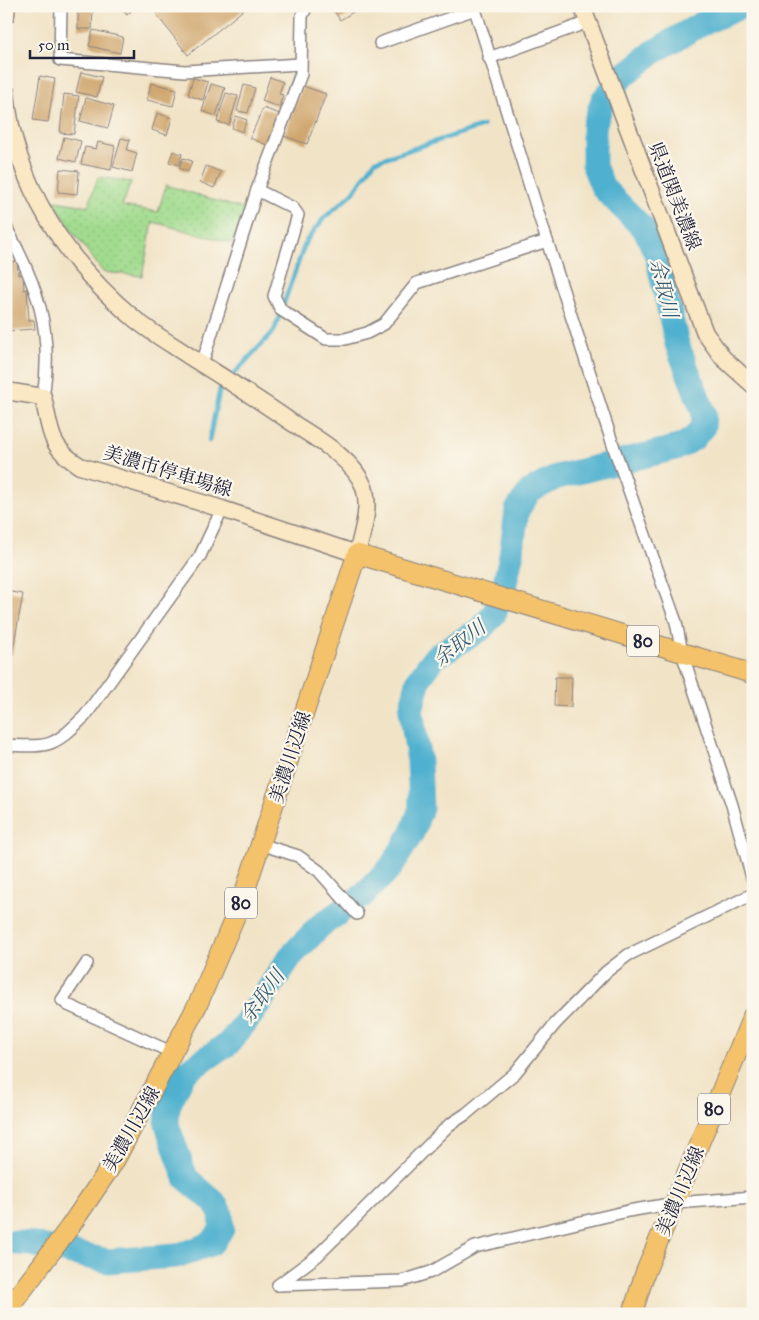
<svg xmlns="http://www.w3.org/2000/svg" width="759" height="1320" font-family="'IM FELL Great Primer','Noto Serif JP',serif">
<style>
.grass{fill:url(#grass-dots);stroke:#627f65}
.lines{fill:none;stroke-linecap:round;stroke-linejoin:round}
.stream{stroke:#50b1cf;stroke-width:4.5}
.river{stroke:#50b1cf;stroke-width:25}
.building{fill:#d0a76f}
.street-casing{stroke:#8a8280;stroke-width:14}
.secondary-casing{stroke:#8a8280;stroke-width:19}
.primary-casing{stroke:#8a8280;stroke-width:21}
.street{stroke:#fff;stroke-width:11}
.secondary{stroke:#fae7c3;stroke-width:16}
.primary{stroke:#f3c26a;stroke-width:19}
.labels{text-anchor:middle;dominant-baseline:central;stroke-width:4.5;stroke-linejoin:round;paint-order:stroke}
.shield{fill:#fbf7ec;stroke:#636270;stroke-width:1}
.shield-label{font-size:18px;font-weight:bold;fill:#22223b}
.street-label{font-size:19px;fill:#22223b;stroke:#fbf7ec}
.water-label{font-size:20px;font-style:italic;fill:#345b76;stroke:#fbf7ec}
</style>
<defs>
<pattern id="grass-dots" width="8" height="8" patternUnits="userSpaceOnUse" patternTransform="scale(1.25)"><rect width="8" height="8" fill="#a2dc8f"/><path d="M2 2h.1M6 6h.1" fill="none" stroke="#8bbc7c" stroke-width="1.8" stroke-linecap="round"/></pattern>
</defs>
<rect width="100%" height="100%" fill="#fbf7ec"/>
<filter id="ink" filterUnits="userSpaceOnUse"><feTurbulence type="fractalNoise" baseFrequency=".02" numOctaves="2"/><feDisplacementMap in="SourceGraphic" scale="10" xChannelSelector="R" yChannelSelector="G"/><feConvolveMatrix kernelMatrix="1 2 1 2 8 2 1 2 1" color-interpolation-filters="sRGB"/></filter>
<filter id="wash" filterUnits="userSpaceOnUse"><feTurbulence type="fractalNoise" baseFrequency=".0096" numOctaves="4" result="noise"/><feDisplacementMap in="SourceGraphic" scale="20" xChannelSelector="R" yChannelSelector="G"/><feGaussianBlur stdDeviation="1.12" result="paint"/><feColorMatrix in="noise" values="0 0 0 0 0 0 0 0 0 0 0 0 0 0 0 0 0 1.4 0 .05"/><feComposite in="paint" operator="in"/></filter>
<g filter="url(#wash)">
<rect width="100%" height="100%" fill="#f1e3c6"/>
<path class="grass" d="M98,177L131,182L122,206L158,212L166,185L246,210L232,243L153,222L142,276L103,272L70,228L54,201L88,206Z"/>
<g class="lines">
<g class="stream">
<path d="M290,89L296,66"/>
<path d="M231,377L274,331L306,241L324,218L353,193L375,161L483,126"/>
<path d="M209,441L220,388L225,383"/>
</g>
<path class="river" d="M6,1242L31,1244L108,1261L176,1256L211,1244L222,1229L221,1214L214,1202L186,1178L167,1125L168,1106L184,1073L228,1044L252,1014L290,957L320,926L362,896L391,867L412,833L421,808L419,761L411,710L419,679L435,657L481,629L494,614L505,583L511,556L517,510L530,491L557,477L679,447L693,439L703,427L704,413L677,344L657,256L646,231L603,188L594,166V126L603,100L623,76L655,51L701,24L742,6"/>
</g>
<g id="blocks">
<g class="building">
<path d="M78,6H93L92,29H78Z"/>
<path d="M120,6H136L127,15Z"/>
<path d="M164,6H248L188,55L156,14Z"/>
<path d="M331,6H363L340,20Z"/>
<path d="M93,30L123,37L120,53L89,46Z"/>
<path d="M81,72L102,77L97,97L76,92Z"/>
<path d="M40,76L55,79L48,122L33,120Z"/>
<path d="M270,77L283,82L279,94L283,95L279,107L262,101Z"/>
<path d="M193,78L208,82L203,100L188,95Z"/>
<path d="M151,83L177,89L173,106L147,100Z"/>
<path d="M211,84L225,88L216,116L202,111Z"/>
<path d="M244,85L255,88L248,113L237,111Z"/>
<path d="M303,86L326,94L307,144L284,136Z"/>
<path d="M226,93L238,96L229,125L217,122Z"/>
<path d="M64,94L79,96L74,134L60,133Z"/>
<path d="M86,98L114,106L108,128L80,121Z"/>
<path d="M263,108L280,114L267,145L250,138Z"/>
<path d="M157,113L172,118L167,135L152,130Z"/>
<path d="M236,116L247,120L242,132L232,128Z"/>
<path d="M64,137L81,141L76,162L59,158Z"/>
<path d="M121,138L130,140L127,150L137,153L132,172L113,167Z"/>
<path d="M98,142L115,146L111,170L81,164L85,147L96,149Z"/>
<path d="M173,151L182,154L179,165L169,162Z"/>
<path d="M183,158L192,161L188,172L179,168Z"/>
<path d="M206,166L221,172L214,188L200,182Z"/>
<path d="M60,169L79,171L77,194L58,192Z"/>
<path d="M6,249H11L12,262L17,261L18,275L23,274L24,290L27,289L29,320H34L35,329L6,331Z"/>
<path d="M6,591L23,594L12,655L6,654Z"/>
<path d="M555,677H572L571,707L554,706Z"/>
</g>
</g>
</g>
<g filter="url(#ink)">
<use href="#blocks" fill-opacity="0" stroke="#8a8280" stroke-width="1"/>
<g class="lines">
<g class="street-casing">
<g id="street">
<path d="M61,6L60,60L185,71L300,64"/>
<path d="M474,6L547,241L615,451L676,622L682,653L732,805L753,881"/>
<path d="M380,43L475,9"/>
<path d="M489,58L588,22"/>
<path d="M257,190L293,208L298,215L274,296L281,310L326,339H345L367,333L384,324L417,283L547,241"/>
<path d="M6,227C37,285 54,330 43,397"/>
<path d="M202,364L257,190L301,74L302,16L307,6"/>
<path d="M6,745C51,747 52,748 85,716L200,556L222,509"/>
<path d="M260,844L298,856L319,871L357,914"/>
<path d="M87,963L62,1000L68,1005L173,1053"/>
<path d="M278,1285L317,1256L449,1125L466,1114L515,1073L555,1024L606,972L628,955L753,894"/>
<path d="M278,1285L402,1281L431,1272L475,1247L628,1211L676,1203L753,1197"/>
</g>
</g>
<g class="secondary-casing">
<g id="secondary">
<path d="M582,6L705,333L723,358L753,385"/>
<path d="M6,15L7,6"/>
<path d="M6,92C14,183 66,263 136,320C152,333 171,344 189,356C224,378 258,399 291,422C315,438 353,458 364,487C371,508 362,533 357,554L222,509L80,466C48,447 51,430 43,397L6,391"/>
</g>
</g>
<g class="primary-casing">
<g id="primary">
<path d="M6,1312L69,1228L114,1162L198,1004L242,900L357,554L753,674"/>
<path d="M634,1314V1308L645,1273L753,1015"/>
</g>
</g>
<use href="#street" class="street"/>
<use href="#secondary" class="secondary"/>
<use href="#primary" class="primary"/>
</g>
</g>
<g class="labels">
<g class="shield">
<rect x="627" y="625.5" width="32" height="31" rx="4"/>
<rect x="225" y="887.5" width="32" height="31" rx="4"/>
<rect x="698" y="1093.5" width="32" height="31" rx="4"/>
</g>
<g class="shield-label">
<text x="643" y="641">80</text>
<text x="241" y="903">80</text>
<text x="714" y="1109">80</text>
</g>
<g class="street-label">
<text transform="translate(675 196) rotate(69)">県道関美濃線</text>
<text transform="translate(168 471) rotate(17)">美濃市停車場線</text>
<text transform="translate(290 757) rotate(-72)">美濃川辺線</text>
<text transform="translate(131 1129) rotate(-60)">美濃川辺線</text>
<text transform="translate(680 1191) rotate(-67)">美濃川辺線</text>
</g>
<g class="water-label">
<text transform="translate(664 288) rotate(76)">余取川</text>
<text transform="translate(459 643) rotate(-38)">余取川</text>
<text transform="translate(262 996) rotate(-54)">余取川</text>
</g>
</g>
<rect width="759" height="1320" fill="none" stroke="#fbf7ec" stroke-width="25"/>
<path d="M30 50v8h104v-8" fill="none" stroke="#22223b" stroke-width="2.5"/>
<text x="38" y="50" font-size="15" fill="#22223b" stroke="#fbf7ec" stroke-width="4" paint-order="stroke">50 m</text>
</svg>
